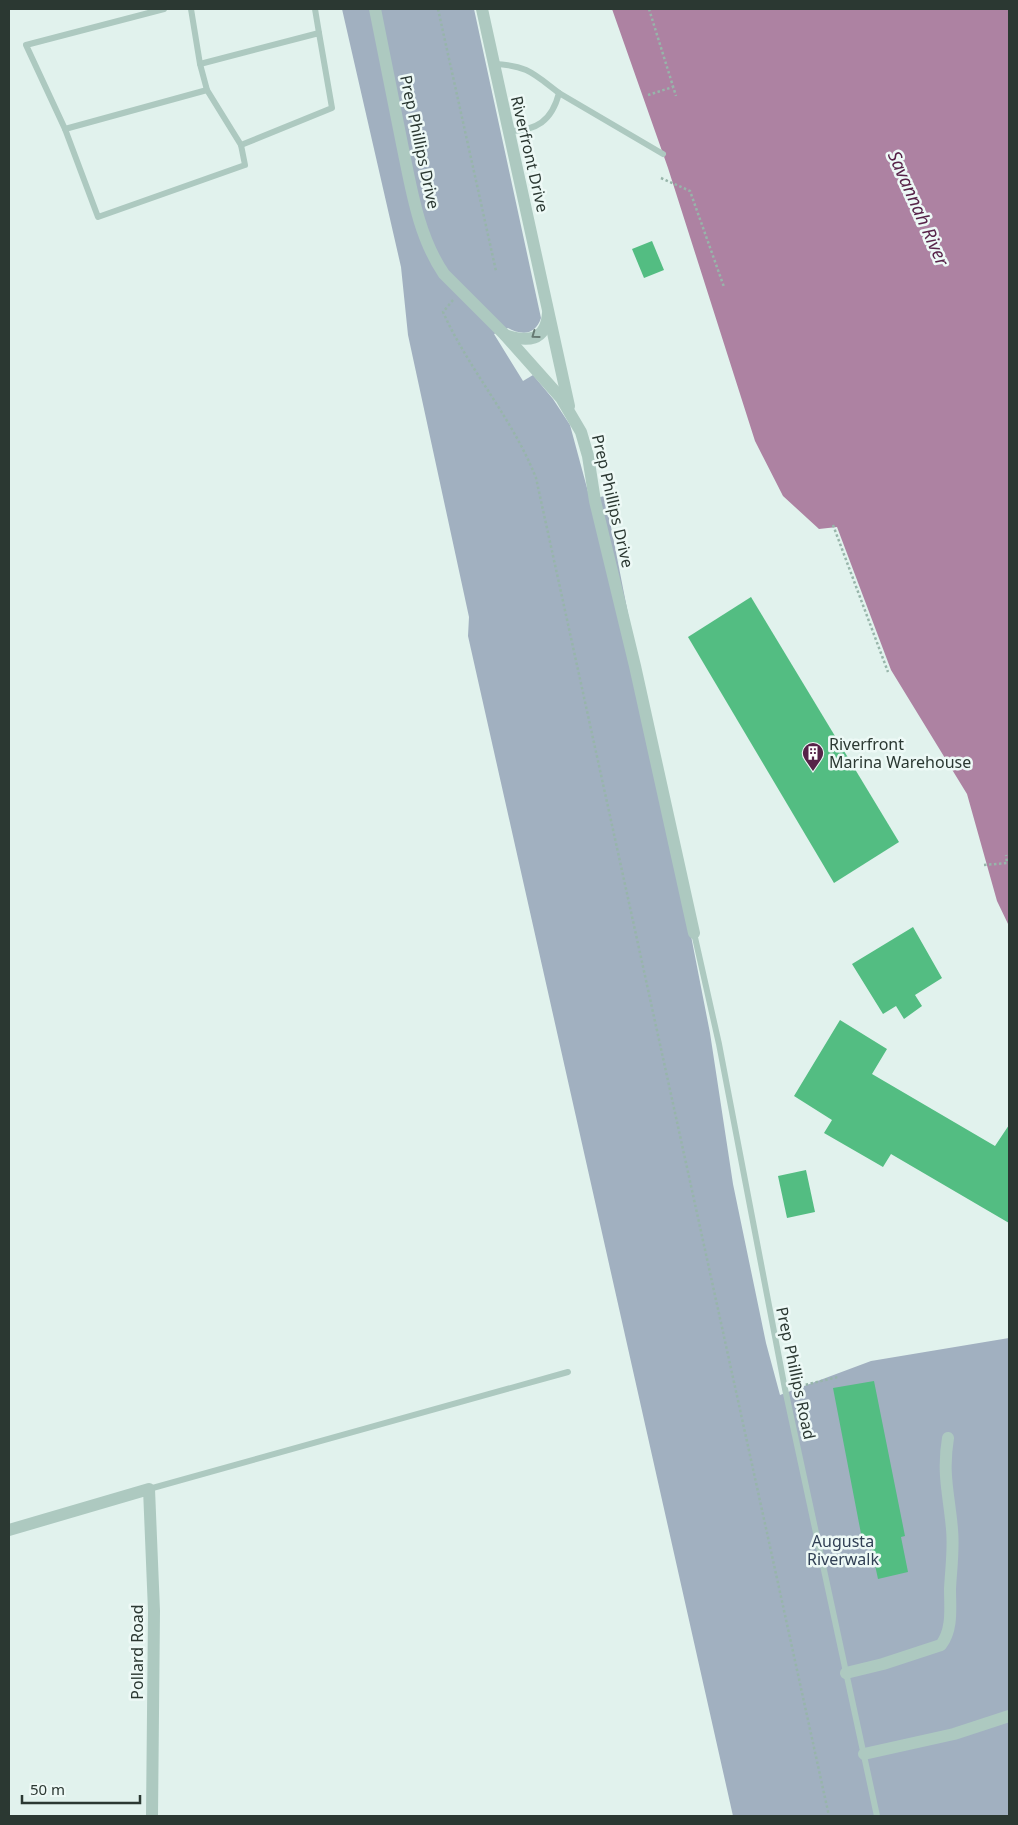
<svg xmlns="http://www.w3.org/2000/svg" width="1018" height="1825" font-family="'Noto Sans',sans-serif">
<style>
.green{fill:#a1b0c0}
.water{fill:#ad82a2}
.building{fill:#53bd82}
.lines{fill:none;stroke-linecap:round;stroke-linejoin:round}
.path{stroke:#97b5aa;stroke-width:2.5;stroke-dasharray:2.5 2.5;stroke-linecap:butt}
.lane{stroke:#adc9c0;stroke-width:6}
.street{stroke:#adc9c0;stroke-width:12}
.oneway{stroke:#667972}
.labels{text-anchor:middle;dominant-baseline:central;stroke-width:5;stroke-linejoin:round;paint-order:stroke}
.street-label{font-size:16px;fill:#2b3832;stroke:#edf9f6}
.poi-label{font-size:16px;fill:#2b3832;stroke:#edf9f6;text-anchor:start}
.park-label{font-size:16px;fill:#314055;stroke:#edf9f6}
.water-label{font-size:18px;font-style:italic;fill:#572349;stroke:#edf9f6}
</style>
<rect width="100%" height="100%" fill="#e1f2ed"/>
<path class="green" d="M342,9H474L541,318C535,336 521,335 508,328L494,334L523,381L533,375L553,399L570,425L590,499L605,496L710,1033L733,1184L766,1343L780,1395L871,1361L1009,1338V1816H733L468,636L469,617L408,335L401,267Z"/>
<path class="water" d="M612,9H1009V926L997,901L967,794L891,670L837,527L819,529L783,496L755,441L668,168Z"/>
<g class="building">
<path d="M652,241L664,270L644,278L632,249Z"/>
<path d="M751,597L899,842L834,883L688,637Z"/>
<path d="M913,927L942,978L915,995L922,1006L904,1019L896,1006L883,1014L852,964Z"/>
<path d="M840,1020L887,1049L872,1074L995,1146L1009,1125V1223L891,1154L883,1167L824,1133L832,1120L794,1096Z"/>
<path d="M806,1170L815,1212L787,1218L778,1176Z"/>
<path d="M874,1381L905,1536L901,1537L908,1572L878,1579L870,1542L863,1544L833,1388Z"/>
</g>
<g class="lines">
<g class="path">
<path d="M438,9L496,271"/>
<path d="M649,9L676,96"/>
<path d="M648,95L673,87"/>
<path d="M661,178L690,191L724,287"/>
<path d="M453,300L443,312C469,370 513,419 536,478L829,1816"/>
<path d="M833,525L888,672"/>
<path d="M984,865L1007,863L1006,855"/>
<path d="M796,1387L838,1377"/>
</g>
<g class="lane">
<path d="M164,9L26,45L65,129L98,217L245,165L241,145L207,90L200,64L191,9"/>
<path d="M315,9L319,33"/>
<path d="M200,64L319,33L332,108L241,145"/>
<path d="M494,64C527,65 534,74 559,93C552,121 536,131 509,131"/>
<path d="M559,93L663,154"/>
<path d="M65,129L207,90"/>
<path d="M694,933L719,1044L785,1389L877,1816"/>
<path d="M149,1489L568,1372"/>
</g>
<g class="street">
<path d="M375,9C384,54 393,99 402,144C411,187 418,236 444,274L504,334L561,398L581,432L588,456L595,501L635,666L694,933"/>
<path d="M482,9L569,406"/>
<path d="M505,335C527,342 546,342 548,313"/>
<path d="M9,1530L149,1489L154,1611L152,1816"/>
<path d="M846,1673L883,1664L941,1645C953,1629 950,1608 950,1589C951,1569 954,1549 952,1529C949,1494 942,1474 948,1438"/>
<path d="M864,1754L954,1734L1009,1716"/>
</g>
</g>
<defs><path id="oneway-chevron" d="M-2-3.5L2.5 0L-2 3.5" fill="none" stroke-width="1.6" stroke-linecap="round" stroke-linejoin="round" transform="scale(1.25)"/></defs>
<use class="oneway" href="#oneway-chevron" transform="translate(535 335) rotate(144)"/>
<defs>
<g id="building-pin" transform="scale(1.125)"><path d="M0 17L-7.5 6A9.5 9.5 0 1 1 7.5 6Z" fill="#572349" stroke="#edf9f6"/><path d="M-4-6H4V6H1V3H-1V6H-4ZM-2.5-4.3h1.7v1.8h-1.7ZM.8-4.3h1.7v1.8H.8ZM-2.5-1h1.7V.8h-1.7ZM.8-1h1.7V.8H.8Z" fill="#fff"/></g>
</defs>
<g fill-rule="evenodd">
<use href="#building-pin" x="813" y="753"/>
</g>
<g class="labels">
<g class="street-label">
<text transform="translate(420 142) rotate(78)">Prep Phillips Drive</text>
<text transform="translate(530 154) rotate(77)">Riverfront Drive</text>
<text transform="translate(613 501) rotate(77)">Prep Phillips Drive</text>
<text transform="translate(796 1373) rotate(78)">Prep Phillips Road</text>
<text transform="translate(137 1652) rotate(-90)">Pollard Road</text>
</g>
<g class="poi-label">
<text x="829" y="744">Riverfront<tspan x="829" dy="18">Marina Warehouse</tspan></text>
</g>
<g class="park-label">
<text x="843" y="1541">Augusta<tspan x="843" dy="18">Riverwalk</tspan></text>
</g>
<g class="water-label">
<text transform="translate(919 208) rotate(66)">Savannah River</text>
</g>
</g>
<rect width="1018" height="1825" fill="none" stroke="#2b3832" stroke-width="20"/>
<path d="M22 1795v8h118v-8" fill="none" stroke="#2b3832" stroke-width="2.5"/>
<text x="30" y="1795" font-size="15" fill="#2b3832" stroke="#edf9f6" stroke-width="4" paint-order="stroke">50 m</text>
</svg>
